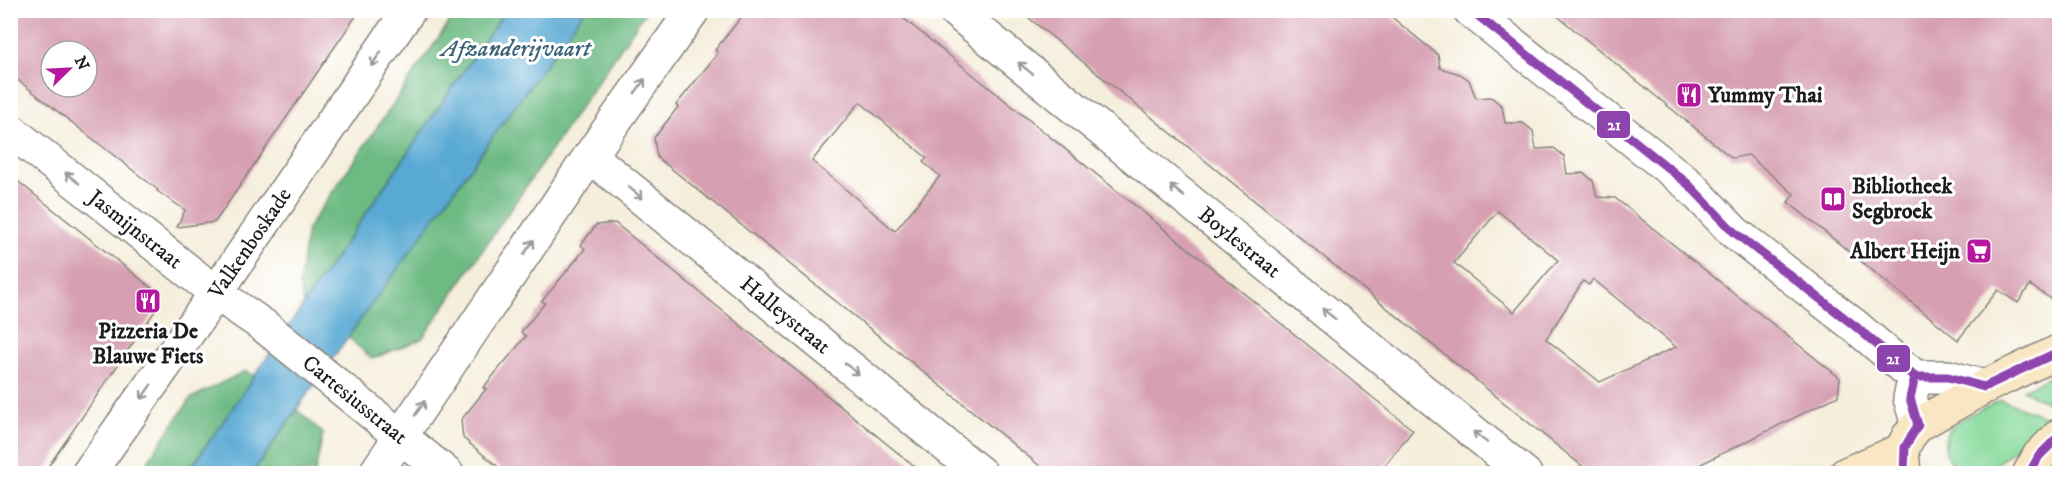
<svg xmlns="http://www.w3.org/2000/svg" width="2070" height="484" font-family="'IM FELL DW Pica',serif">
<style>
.green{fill:#87da9b;stroke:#527b5c;stroke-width:1.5}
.forest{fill:#6dba83;stroke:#446b50;stroke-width:1.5}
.water{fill:#58a9d3;stroke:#3a6278;stroke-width:1.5}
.building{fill:#d7a0b2;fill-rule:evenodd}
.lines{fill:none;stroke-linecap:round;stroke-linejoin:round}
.street-casing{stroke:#88857c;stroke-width:36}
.secondary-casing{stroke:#88857c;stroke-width:36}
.street{stroke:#fff;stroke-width:33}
.secondary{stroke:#f9e7c3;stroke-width:33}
.bus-1-casing{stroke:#fff;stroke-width:14}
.bus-1{stroke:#8e44ad;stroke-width:9}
.oneway{stroke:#999}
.labels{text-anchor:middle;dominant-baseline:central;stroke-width:6;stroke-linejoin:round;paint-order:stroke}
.poi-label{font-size:22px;font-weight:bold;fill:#1c1c1c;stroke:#fff;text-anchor:start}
.street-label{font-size:22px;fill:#1c1c1c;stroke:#fff}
.water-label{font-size:24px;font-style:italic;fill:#3a6278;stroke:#fff}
.line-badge{stroke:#fff;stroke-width:2}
.badge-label{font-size:16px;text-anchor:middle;font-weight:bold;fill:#fff}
</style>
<rect width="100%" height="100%" fill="#fff"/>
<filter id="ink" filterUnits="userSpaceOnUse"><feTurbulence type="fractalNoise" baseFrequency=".0167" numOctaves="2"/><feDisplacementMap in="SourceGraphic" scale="12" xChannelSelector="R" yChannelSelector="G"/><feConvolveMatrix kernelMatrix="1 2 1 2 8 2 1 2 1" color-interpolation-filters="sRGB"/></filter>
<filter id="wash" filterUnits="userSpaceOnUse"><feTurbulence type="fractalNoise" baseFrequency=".008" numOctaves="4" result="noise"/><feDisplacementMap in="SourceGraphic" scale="24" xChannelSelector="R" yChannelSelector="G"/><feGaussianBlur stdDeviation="1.35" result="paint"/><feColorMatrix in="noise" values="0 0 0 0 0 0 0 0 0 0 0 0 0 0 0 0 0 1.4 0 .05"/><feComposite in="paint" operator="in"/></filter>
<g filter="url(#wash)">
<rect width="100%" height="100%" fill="#f5eedb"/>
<g class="green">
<path d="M2059,372V406L2057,408L2023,390Z"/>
<path d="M2001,400L2046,417C2028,436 1990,483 1960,469C1955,467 1949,462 1947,456C1944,449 1944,437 1949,430C1958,418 1987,407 2001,400Z"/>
</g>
<g class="forest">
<path d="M457,11H505L304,303L299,286L307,229Z"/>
<path d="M584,11H646L422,339L372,359L348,337Z"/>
<path d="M245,371L255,376L187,473L139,474L191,398Z"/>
<path d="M297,410L323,433L315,473L252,474Z"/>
</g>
<path class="water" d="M505,11H584L348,337L252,473L187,474Z"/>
<g id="blocks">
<g class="building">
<path d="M10,10H360L215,222L177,227L185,210L157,191L158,190L10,74ZM51,51H87V87H51Z"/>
<path d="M747,10H893L1413,430L1378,474H1050L657,157L654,138L678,107L676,105L718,53L715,50ZM860,102L927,158L923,162L940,176L895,231L812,161Z"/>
<path d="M1019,10H1383L1438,55L1440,68L1460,74L1469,80L1476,98L1491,97L1502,106L1505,123H1523L1533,131L1536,149L1554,148L1564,156L1567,174L1584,173L1593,181L1597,197L1615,198L1840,378L1838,396L1681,474H1592ZM1498,211L1558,260L1514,312L1454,263ZM1593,279L1676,347L1600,382L1546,339L1583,281L1589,285Z"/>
<path d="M1550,10H2060V305L2030,285L2018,303L1998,290L1958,340L1788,202L1794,194L1748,155L1732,158Z"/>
<path d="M10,175L154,290L157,308L43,474H10Z"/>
<path d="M615,223L702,294L924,474H507L463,438L461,420L486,389L483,388L526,336L521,332L545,303L542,301L585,249L581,245L596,225Z"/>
</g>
</g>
</g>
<g filter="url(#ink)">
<use href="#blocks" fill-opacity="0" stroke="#88857c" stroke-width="1.5"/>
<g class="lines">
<g class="street-casing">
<g id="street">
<path id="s1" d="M954,10L1525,474"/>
<path d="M1470,10L1688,184L1734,232L1855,326L1915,377H1948L1984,387"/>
<path id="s2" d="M10,130L216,293L264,326L447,474"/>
<path id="s3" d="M590,156L981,474"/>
<path d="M1915,377L1910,398L1918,425"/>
<path id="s4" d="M88,474L216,293L409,10"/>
<path d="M375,474L590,156L693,10"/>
</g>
</g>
<g class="secondary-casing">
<g id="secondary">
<path d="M1846,474L1902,450"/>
<path d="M1904,474L1902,450L1908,437L1918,425L1984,387L2060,351"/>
<path d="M2029,474L2039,456L2060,435"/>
</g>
</g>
<use href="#street" class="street"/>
<use href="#secondary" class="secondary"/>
<g class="bus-1-casing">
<g id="bus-1">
<path d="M1471,10L1688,184L1734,232L1855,326L1915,377H1948L1984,387L2060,351"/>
<path d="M1904,474L1905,447L1918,425L1910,398L1915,377"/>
<path d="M2029,474L2039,456L2060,435"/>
</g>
</g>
<use href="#bus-1" class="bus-1"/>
</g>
<defs><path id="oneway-shaft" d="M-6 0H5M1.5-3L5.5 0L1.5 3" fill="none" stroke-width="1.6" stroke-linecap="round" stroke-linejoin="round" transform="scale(1.5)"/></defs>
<g class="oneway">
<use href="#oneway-shaft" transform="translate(376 59) rotate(124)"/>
<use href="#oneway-shaft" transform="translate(1025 68) rotate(-141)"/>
<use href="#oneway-shaft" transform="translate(640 86) rotate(-55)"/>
<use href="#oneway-shaft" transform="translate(72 178) rotate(-142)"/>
<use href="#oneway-shaft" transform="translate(1177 191) rotate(-141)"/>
<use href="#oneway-shaft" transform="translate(636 193) rotate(39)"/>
<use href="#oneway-shaft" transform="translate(529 247) rotate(-56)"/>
<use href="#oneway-shaft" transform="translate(1329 314) rotate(-141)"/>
<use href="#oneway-shaft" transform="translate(852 369) rotate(39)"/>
<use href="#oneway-shaft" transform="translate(146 392) rotate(125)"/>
<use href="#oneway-shaft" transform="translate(420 408) rotate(-56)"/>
<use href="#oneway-shaft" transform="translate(1480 437) rotate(-141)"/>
</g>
</g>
<defs>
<g id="restaurant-square" transform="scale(1.35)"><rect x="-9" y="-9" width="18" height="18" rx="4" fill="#b5179e" stroke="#fff"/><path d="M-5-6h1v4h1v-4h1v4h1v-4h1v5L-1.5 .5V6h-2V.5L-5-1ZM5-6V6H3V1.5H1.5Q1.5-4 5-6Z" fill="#fff"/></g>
<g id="library-square" transform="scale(1.35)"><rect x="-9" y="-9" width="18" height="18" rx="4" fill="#b5179e" stroke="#fff"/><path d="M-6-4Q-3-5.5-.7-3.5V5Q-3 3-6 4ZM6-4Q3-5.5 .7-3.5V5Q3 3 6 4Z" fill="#fff"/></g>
<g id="supermarket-square" transform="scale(1.35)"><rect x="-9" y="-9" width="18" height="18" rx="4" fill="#b5179e" stroke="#fff"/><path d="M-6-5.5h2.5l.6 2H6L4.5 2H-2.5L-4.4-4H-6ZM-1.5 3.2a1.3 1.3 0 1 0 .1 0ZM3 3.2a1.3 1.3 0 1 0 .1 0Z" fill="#fff"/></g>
</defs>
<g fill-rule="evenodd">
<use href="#restaurant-square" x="1689" y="95"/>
<use href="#library-square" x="1833" y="199"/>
<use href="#supermarket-square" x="1979" y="251"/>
<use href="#restaurant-square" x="148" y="301"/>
</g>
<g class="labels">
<g class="poi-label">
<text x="1708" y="95">Yummy Thai</text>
<text x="1852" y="186">Bibliotheek<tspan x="1852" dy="25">Segbroek</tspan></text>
<text x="1960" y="251" text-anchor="end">Albert Heijn</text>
<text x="148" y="331" text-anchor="middle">Pizzeria De<tspan x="148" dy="25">Blauwe Fiets</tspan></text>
</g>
<g class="street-label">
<text stroke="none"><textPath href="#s2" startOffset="160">Jasmijnstraat</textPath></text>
<text stroke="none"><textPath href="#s1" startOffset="368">Boylestraat</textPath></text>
<text stroke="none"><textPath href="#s4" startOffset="282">Valkenboskade</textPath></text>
<text stroke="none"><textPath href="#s3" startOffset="252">Halleystraat</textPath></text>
<text stroke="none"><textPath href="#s2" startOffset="438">Cartesiusstraat</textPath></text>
</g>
<g class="water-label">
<text x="516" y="49">Afzanderijvaart</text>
</g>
</g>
<g class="line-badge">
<rect x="1596" y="110" width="35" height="29" rx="6" fill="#8e44ad"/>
<rect x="1876" y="344" width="35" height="29" rx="6" fill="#8e44ad"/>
</g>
<g class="badge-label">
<text x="1614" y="130">21</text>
<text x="1893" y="364">21</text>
</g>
<rect width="2070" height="484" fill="none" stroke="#fff" stroke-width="36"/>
<g transform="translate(69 69) rotate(66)"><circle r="28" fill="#ffffff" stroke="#a4a4a4" stroke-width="1.5"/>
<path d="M0-4.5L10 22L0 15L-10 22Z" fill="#b5179e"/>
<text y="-9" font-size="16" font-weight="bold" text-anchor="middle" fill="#1c1c1c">N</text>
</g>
</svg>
